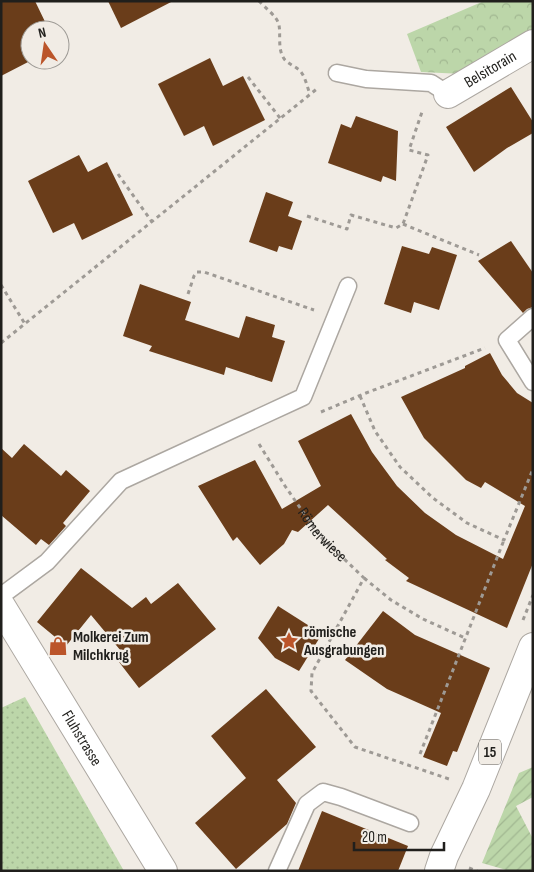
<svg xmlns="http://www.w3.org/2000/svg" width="534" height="872" font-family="'Sofia Sans Condensed',sans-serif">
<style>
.grass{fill:url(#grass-dots)}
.forest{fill:url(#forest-crowns)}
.garden{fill:url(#garden-furrows)}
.building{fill:#6a3d1a}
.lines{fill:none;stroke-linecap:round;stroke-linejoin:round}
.lane-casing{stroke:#aca7a1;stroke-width:19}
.street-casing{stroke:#aca7a1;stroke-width:30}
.primary-casing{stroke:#aca7a1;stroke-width:30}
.path{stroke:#9e9a95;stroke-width:3;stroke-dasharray:4 4;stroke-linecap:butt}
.lane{stroke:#fff;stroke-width:16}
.street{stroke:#fff;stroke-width:28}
.primary{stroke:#fff;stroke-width:28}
.labels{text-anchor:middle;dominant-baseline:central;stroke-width:5;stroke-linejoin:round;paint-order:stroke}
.shield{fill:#f1ece5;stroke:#5f5c58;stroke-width:1}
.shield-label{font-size:15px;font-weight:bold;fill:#201f1c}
.street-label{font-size:16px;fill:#201f1c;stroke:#f1ece5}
.poi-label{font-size:16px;font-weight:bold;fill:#201f1c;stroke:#f1ece5;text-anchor:start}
</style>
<defs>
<pattern id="grass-dots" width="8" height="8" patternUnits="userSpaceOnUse" patternTransform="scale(1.25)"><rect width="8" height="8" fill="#bcd6a9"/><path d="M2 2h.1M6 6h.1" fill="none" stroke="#a1b791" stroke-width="1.8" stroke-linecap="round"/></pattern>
<pattern id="forest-crowns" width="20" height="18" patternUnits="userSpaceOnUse" patternTransform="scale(1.25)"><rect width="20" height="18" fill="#bcd6a9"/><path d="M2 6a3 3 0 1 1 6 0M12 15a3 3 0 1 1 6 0" fill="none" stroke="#a1b791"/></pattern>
<pattern id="garden-furrows" width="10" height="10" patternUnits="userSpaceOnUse" patternTransform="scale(1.25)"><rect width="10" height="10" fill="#bcd6a9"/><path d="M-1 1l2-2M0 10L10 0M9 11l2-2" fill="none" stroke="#a1b791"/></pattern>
</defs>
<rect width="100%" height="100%" fill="#f1ece5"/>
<path class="grass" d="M25,697L124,871H1V708Z"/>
<path class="forest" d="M484,1H533V30L463,74L421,72L407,34Z"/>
<path class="garden" d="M533,767V797L516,806L533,839V871H510L482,863L519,773Z"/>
<g class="building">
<path d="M1,1H35L49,30H30V60H32L1,76Z"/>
<path d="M108,1H173L121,28Z"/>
<path d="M210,58L223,86L243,76L265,120L213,146L204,126L184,136L158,84Z"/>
<path d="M511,87L533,122V133L507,148L474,172L446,127Z"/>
<path d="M356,116L398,131L396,181L383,176L381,182L328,163L341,124L351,128Z"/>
<path d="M79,155L88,172L107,162L133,215L82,240L74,223L53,233L28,181Z"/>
<path d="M266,192L293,202L288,216L302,221L292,250L279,246L277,252L249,242Z"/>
<path d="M511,241L533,273V307L527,309L523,313L478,261Z"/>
<path d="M402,246L429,254L432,247L457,255L439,310L414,302L411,313L384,304Z"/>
<path d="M140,284L191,302L185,320L239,338L246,316L275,325L272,337L285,341L272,382L226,367L224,375L149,351L152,346L123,336Z"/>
<path d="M490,353L502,375L517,393L533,403V563L507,628L406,581L409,578L385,560L387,559L328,505L298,532L292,530L284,544L260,565L237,537L233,541L198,486L255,460L282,509L321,486L298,441L351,414L372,452L397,486L425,513L456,535L503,559L525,506L485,482L481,488L466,480L424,438L401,397L465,368V366Z"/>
<path d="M24,444L61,476L66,470L90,491L63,523L66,526L49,545L41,539L36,545L1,515V448L12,458Z"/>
<path d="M81,568L132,608L146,597L151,604L178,583L216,629L139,688L119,662L126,657L91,615L66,646L37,622Z"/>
<path d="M278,606L322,634L299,671L275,658L258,638Z"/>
<path d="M383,611L415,635L490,668L457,752L453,751L447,766L423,757L441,713L387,689L345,660Z"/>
<path d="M266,689L316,747L277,780L296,803L287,824L236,869L195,823L246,778L211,736Z"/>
<path d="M322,811L408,846L398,871H298Z"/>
</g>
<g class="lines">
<g class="lane-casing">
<g id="lane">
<path d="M337,73L366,79L431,83L448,94"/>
<path d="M533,317L507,340L533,382"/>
<path d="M1,596L47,562L121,481L303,397L348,286"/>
<path d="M277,871L307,804L323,792L341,797L410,823"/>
</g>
</g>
<g class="street-casing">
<g id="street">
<path id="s2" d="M448,94L533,44"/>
<path id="s3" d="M1,606L163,871"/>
</g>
</g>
<g class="primary-casing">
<path id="primary" d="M439,871L444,856L476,789L533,647"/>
</g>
<g class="path">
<path d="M259,1C265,8 277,16 279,25C281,36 277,50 285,60C289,64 294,66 298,69C305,74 307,87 310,94"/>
<path d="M248,77L280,118"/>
<path d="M118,174L152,222"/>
<path d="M307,216L347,229L351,215L396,228L403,224L428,155L409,150L423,109"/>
<path d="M403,224L479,255"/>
<path d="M1,285L25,324"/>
<path d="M188,294L194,276L197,272H204L314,310"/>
<path d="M1,343L318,88"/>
<path d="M360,396L375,431L400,467L433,498L467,523L504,540L533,469"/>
<path d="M321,412L366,393L485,348"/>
<path id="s1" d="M259,444L285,486L319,535L364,578L312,673L311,691L355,747L449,779"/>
<path d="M364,578L391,600L423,619L465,638"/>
<path d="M523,620L533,595"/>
<path d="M420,754L504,540"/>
<path d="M469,868L477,871"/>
</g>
<use href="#lane" class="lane"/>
<use href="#street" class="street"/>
<use href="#primary" class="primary"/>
</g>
<defs>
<g id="sight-bare" transform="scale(1.5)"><path d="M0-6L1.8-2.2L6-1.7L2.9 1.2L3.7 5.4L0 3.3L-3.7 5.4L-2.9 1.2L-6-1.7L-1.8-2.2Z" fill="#bb552a" stroke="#f1ece5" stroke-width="2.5" paint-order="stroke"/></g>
<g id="shop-bare" transform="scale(1.5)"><path d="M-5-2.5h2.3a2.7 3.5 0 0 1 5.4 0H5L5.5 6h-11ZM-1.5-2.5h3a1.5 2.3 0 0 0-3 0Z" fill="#bb552a" stroke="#f1ece5" stroke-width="2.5" paint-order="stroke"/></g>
</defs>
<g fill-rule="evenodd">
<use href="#sight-bare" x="289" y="641"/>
<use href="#shop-bare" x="58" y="646"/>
</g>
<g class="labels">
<rect class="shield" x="479" y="739.5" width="22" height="25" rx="4"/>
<g class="shield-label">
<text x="490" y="752">15</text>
</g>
<g class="street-label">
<text stroke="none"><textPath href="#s2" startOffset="49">Belsitorain</textPath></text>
<text stroke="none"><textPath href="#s1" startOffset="111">Römerwiese</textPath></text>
<text stroke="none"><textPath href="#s3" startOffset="155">Fluhstrasse</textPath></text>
</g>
<g class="poi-label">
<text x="304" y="632">römische<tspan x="304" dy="18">Ausgrabungen</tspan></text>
<text x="73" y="637">Molkerei Zum<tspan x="73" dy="18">Milchkrug</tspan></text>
</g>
</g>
<rect width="534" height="872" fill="none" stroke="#201f1c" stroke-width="5"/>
<g transform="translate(45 45) rotate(347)"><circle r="24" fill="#f1ece5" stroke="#9d9a95"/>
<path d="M0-4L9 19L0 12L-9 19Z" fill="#bb552a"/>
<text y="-8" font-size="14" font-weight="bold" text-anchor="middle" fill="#201f1c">N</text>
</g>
<path d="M354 842v8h90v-8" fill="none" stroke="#201f1c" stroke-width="2.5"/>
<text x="362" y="842" font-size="15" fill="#201f1c" stroke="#f1ece5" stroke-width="4" paint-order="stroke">20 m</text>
</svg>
